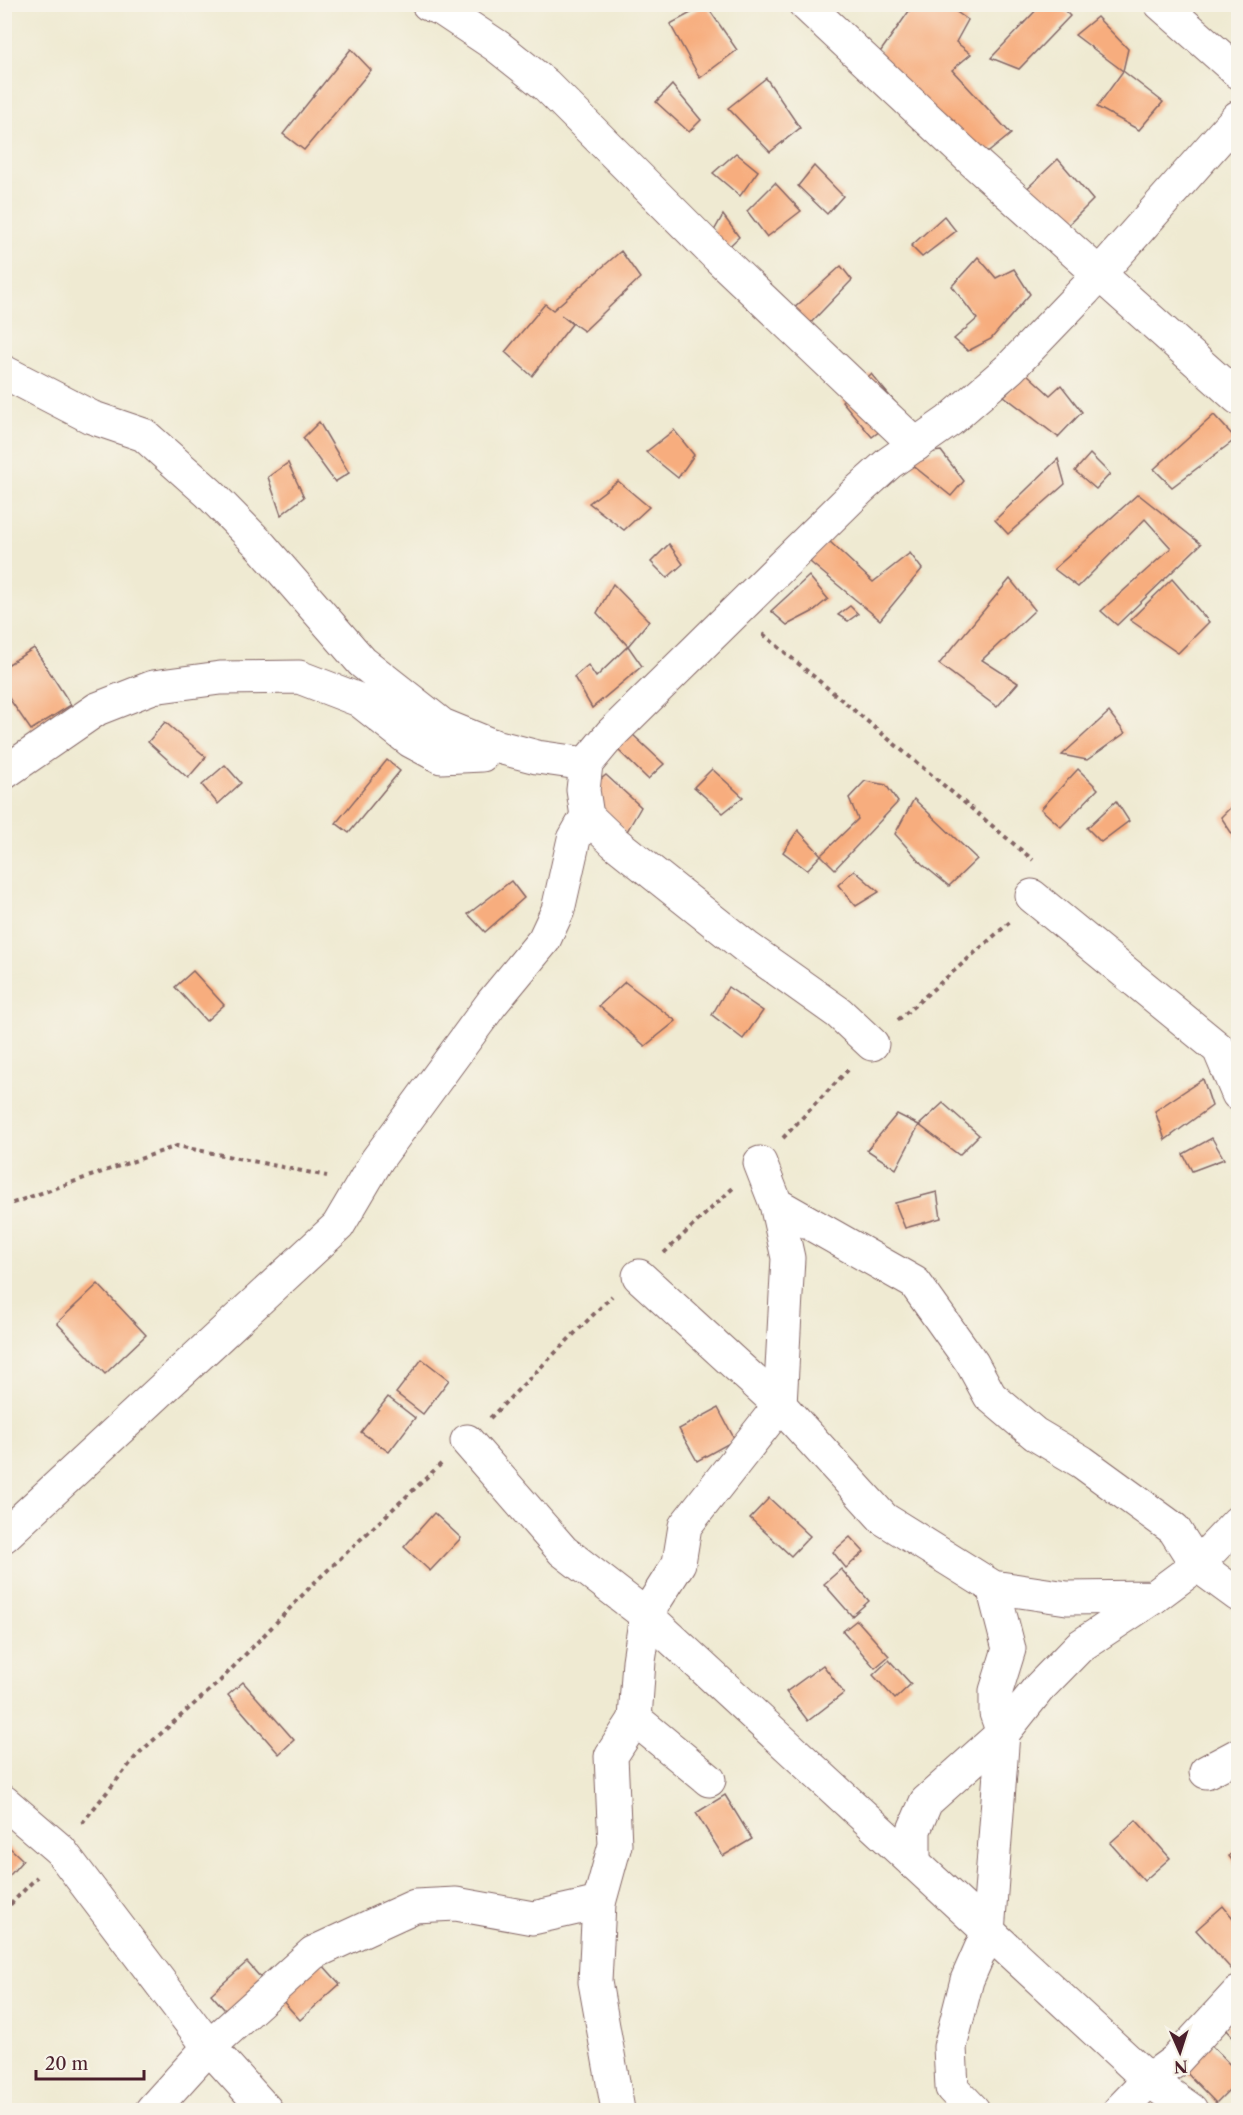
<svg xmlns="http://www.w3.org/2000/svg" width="1243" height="2115" font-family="'Libre Caslon Text',serif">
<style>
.building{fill:#f7ad7e}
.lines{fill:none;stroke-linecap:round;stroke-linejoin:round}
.minor-casing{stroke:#846665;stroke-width:35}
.path{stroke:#846665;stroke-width:4;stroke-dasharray:4.5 4.5;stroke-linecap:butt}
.minor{stroke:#fff;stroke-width:33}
</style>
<rect width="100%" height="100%" fill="#f7f3e8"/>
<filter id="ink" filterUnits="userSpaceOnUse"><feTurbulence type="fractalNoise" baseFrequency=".0167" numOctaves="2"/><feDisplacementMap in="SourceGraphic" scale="12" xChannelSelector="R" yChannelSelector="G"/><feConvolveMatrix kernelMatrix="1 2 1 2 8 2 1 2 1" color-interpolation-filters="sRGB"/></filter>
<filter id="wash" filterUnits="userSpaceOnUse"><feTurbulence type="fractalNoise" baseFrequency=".008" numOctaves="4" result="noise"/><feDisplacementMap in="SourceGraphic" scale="24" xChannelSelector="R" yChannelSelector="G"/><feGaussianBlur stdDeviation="1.35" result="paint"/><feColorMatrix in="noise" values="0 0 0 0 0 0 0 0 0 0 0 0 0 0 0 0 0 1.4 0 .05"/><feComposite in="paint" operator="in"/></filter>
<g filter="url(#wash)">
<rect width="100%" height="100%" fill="#efead2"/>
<g id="blocks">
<g class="building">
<path d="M914,4H945L968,20L956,42L971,54L952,70L1011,134L975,163L871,65Z"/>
<path d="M1042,4H1058L1070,16L1019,69L991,58Z"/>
<path d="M706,5L737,50L700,78L670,24Z"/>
<path d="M1097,17L1128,49L1123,71L1075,35Z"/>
<path d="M351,49L371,70L304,150L283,134Z"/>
<path d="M1123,71L1163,102L1139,130L1097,107Z"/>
<path d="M766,78L800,128L770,152L728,108Z"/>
<path d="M672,85L701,120L689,132L656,102Z"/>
<path d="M736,153L758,171L740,196L713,173Z"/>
<path d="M1058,159L1093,200L1066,227L1016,199Z"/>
<path d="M814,166L843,196L827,214L798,186Z"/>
<path d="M775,183L801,211L767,237L747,211Z"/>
<path d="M723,215L739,237L718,257L706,245Z"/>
<path d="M944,216L956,231L922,257L911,246Z"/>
<path d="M621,251L640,278L584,331L561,315L572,324L532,376L505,352L545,304L553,310Z"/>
<path d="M978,257L996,278L1014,269L1030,294L991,339L968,351L954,339L977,319L952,286Z"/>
<path d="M841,266L852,280L799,335L782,319Z"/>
<path d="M871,374L904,413L872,437L842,401Z"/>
<path d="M1027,374L1050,395L1061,385L1082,412L1058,437L1004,396Z"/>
<path d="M1214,415L1236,439L1172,487L1154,469Z"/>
<path d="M319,422L349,473L335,482L303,438Z"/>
<path d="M674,430L694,455L678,478L646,452Z"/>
<path d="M941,451L964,481L951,496L901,456Z"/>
<path d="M1090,454L1110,474L1096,489L1075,471Z"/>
<path d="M1058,459L1065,484L1008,534L995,520Z"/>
<path d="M288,463L304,497L281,515L268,477Z"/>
<path d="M618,481L649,507L624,530L589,503Z"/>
<path d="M1138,494L1201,544L1117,625L1101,611L1171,548L1145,519L1078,587L1054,569Z"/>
<path d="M828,540L873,582L910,553L922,569L880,620L810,562Z"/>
<path d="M669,544L683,564L667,578L651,562Z"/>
<path d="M809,576L828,599L812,612L787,625L771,611Z"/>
<path d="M1010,579L1035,610L982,660L1018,683L997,707L939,664Z"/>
<path d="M1172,579L1209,622L1178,653L1130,620Z"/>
<path d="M613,584L649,621L628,646L597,613Z"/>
<path d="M850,606L858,614L848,621L838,615Z"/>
<path d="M628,646L642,666L592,708L574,677L588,665L596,677Z"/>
<path d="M34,648L71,705L31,730L4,691V667Z"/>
<path d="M1109,712L1125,733L1087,760L1062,755Z"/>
<path d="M165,722L206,757L188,778L148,742Z"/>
<path d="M631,733L664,764L648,779L616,748Z"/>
<path d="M387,760L400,771L349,833L336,823Z"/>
<path d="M225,765L241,783L218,804L202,785Z"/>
<path d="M712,769L743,797L723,813L694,787Z"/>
<path d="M1078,769L1098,789L1061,827L1041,809Z"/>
<path d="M606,775L641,807L626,833L586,791Z"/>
<path d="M865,781L886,785L898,802L835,869L821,855L807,870L783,852L798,830L821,855L858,819L849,798Z"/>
<path d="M914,799L977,859L949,886L922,864L895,834Z"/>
<path d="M1238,800V843L1221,817Z"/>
<path d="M1116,801L1129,821L1101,842L1087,828Z"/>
<path d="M854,870L879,892L856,906L838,885Z"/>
<path d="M511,881L524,898L485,932L468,914Z"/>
<path d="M193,971L224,1005L206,1021L175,987Z"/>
<path d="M625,982L676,1021L645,1046L599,1006Z"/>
<path d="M728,987L763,1011L743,1039L712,1015Z"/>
<path d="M1203,1079L1212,1106L1165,1140L1155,1111Z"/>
<path d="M943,1103L979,1135L959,1155L919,1125L896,1169L867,1150L897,1114L919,1125Z"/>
<path d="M1212,1138L1224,1159L1192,1171L1183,1154Z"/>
<path d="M937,1192L941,1218L905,1228L895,1203Z"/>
<path d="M98,1284L146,1335L105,1374L57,1323Z"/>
<path d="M422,1359L449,1380L423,1414L396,1393Z"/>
<path d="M388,1397L415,1418L389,1452L361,1432Z"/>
<path d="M718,1408L735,1440L697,1461L679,1429Z"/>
<path d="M769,1498L810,1536L791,1556L750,1518Z"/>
<path d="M434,1513L461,1538L430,1571L404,1547Z"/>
<path d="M850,1537L864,1552L846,1568L833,1552Z"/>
<path d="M841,1569L869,1601L852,1616L824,1584Z"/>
<path d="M857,1620L889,1656L875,1668L843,1631Z"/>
<path d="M889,1660L911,1684L895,1699L873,1675Z"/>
<path d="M823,1665L844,1693L808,1721L786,1692Z"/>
<path d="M243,1682L294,1740L279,1754L228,1695Z"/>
<path d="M725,1795L752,1839L723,1856L696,1813Z"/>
<path d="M1136,1820L1170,1858L1144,1881L1110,1843Z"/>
<path d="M9,1847L23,1860L4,1882V1852Z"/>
<path d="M1238,1848V1868L1229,1856Z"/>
<path d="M1223,1906L1238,1924V1966L1233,1971L1196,1930Z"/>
<path d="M247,1962L267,1985L231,2017L211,1994Z"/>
<path d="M320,1962L340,1984L300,2020L280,1998Z"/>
<path d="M1238,2014V2042L1225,2028Z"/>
<path d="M1208,2042L1238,2073V2081L1216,2103L1181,2067Z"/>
</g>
</g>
</g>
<g filter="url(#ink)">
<use href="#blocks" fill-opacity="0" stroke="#846665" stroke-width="1.5"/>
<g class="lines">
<g class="minor-casing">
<g id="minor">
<path d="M428,4L443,10L497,46L546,85L718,257L916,445"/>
<path d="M805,4L975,163L1238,398"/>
<path d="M1161,4L1238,72"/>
<path d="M4,372L91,417L144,435L209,493L261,546L362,662L442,725L491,745L537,757L586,764"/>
<path d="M4,773L97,709L153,687L220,678L299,677L359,700L411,741L441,757L482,755L491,745"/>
<path d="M1032,896L1219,1049L1238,1094"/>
<path d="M872,1044L839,1013L746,947L614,842L587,816L583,790L586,764L611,734L859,490L889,463L949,421L1010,368L1085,290L1238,117"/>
<path d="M760,1163L776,1204L915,1283L972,1363L990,1396L1035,1434L1082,1462L1174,1529L1197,1565L1238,1595"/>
<path d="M639,1276L780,1405L884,1519L993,1587L1067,1598L1154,1597L1197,1565L1238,1522"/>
<path d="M467,1441L563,1551L646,1615L1149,2080L1191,2110"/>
<path d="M4,1536L338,1226L377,1160L492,1003L544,940L558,910L574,839L587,816"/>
<path d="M1206,1772L1238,1755"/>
<path d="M709,1780L635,1719L639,1661L646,1615L679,1563L685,1526L780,1405L788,1258L776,1204"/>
<path d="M4,1802L60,1850L209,2047L266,2110"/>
<path d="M914,1863V1830L926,1802L1003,1733L1038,1689L1080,1646L1154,1597"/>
<path d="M152,2110L209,2047L313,1953L380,1922L415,1906L456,1904L533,1918L599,1903"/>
<path d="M618,2110L595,1982L599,1903L615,1845L611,1756L635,1719"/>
<path d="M973,2110L952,2088L950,2047L967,1980L988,1932L1003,1733L996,1713V1691L1009,1649L993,1587"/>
<path d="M1120,2110L1149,2080L1175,2061L1238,1993"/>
</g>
</g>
<g class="path">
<path d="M763,634L1033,860"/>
<path d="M898,1020L1010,922"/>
<path d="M783,1138L848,1070"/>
<path d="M4,1206L177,1146L327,1176"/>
<path d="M664,1253L733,1188"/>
<path d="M490,1418L612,1296"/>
<path d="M82,1823L138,1754L220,1681L314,1583L441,1464"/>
<path d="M4,1911L37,1877"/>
</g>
<use href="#minor" class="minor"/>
</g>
</g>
<rect width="1243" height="2115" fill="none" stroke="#f7f3e8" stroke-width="24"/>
<g transform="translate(1180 2052) rotate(177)" stroke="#f7f3e8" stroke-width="4.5" paint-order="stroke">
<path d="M0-4.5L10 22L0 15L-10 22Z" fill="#4a1f2b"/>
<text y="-9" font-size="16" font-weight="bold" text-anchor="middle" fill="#4a1f2b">N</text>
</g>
<path d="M36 2070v9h108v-9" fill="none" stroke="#4a1f2b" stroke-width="3"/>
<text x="45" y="2070" font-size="18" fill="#4a1f2b" stroke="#f7f3e8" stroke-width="4.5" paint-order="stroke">20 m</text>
</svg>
